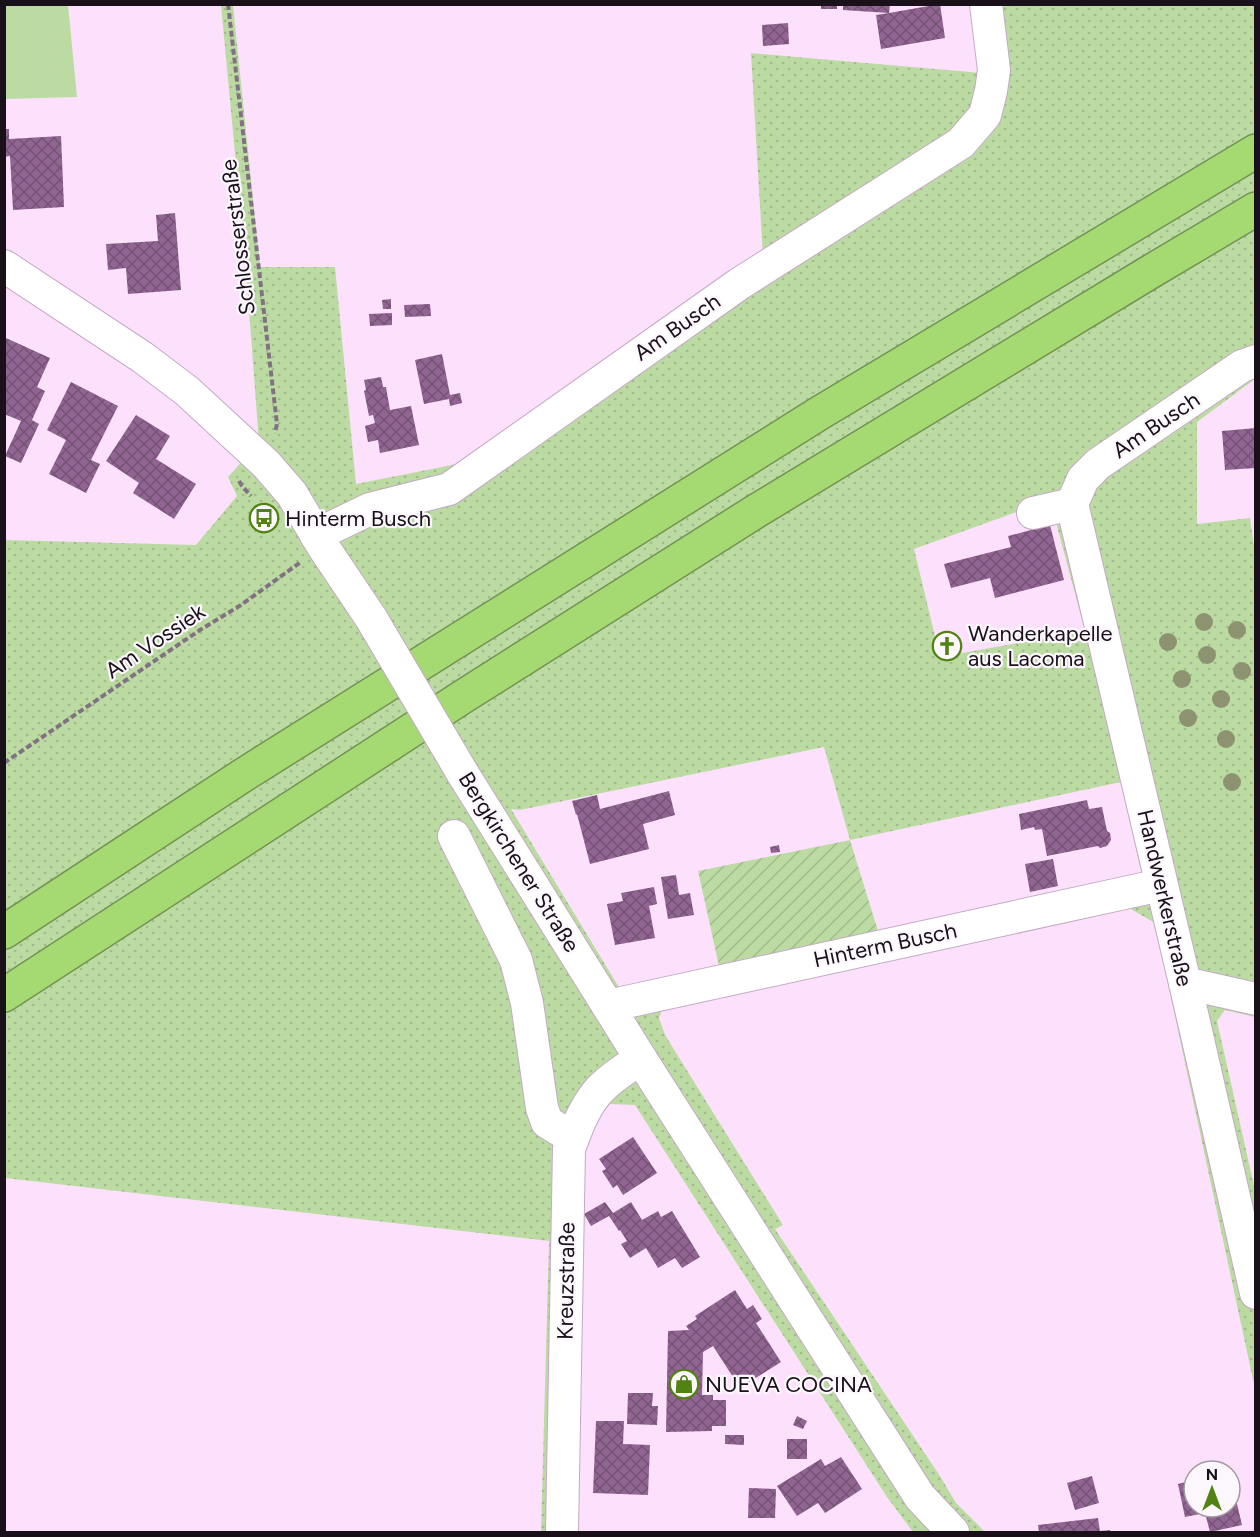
<svg xmlns="http://www.w3.org/2000/svg" width="1260" height="1537" font-family="Figtree,sans-serif">
<style>
.grass{fill:url(#grass-dots);fill-rule:evenodd}
.garden{fill:url(#garden-furrows)}
.pitch{fill:#bcdba3}
.building{fill:url(#building-cross-hatch)}
.lines{fill:none;stroke-linecap:round;stroke-linejoin:round}
.minor-casing{stroke:#c4aac4;stroke-width:34}
.highway-casing{stroke:#749353;stroke-width:36}
.path{stroke:#827182;stroke-width:4;stroke-dasharray:6 3;stroke-linecap:butt}
.minor{stroke:#fff;stroke-width:32}
.highway{stroke:#a5da72;stroke-width:33}
.minor-bridge-casing{stroke:#c4aac4;stroke-width:34;stroke-linecap:butt}
.minor-bridge{stroke:#fff;stroke-width:32}
.tree{fill:#8d9371}
.labels{text-anchor:middle;dominant-baseline:central;stroke-width:4.5;stroke-linejoin:round;paint-order:stroke}
.street-label{font-size:22px;fill:#191019;stroke:#fcf7fc}
.poi-label{font-size:22px;fill:#191019;stroke:#fcf7fc;text-anchor:start}
</style>
<defs>
<pattern id="grass-dots" width="8" height="8" patternUnits="userSpaceOnUse" patternTransform="scale(1.5)"><rect width="8" height="8" fill="#bcdba3"/><path d="M2 2h.1M6 6h.1" fill="none" stroke="#a1bb8c" stroke-width="1.8" stroke-linecap="round"/></pattern>
<pattern id="garden-furrows" width="10" height="10" patternUnits="userSpaceOnUse" patternTransform="scale(1.5)"><rect width="10" height="10" fill="#bcdba3"/><path d="M-1 1l2-2M0 10L10 0M9 11l2-2" fill="none" stroke="#a1bb8c"/></pattern>
<pattern id="building-cross-hatch" width="8" height="8" patternUnits="userSpaceOnUse" patternTransform="scale(1.5)"><rect width="8" height="8" fill="#906591"/><path d="M0 0l8 8M0 8l8-8" fill="none" stroke="#755276"/></pattern>
</defs>
<rect width="100%" height="100%" fill="#fde1fc"/>
<path class="grass" d="M221,5H233L260,267H335L356,484L467,462L763,257L751,53L1005,75L997,5H1255V379L1197,422V524L1250,518L1256,560L1255,1017L1225,1010L1217,1021L1255,1190V1389L1155,923L1129,908L664,1005L659,1018L665,1035L783,1225L775,1229L940,1476L956,1503L985,1532H913L887,1497L635,1105L610,1104L586,1132L579,1151L573,1532H541L549,1241L5,1178V540L196,545L237,496L228,477L259,443L246,270ZM1050,500L1085,631L940,657L914,549ZM824,747L850,840L1121,782L1142,875L620,989L511,809L520,810Z"/>
<path class="garden" d="M850,840L878,931L719,966L698,871Z"/>
<path class="pitch" d="M4,5H68L77,97L5,99Z"/>
<g class="building">
<rect x="821" y="4" width="16" height="5"/>
<path d="M843,4H890L889,13L940,4L945,38L881,49L876,15L889,13L843,10Z"/>
<path d="M788,23L789,44L763,46L762,25Z"/>
<path d="M4,129H9V139L61,136L64,207L13,210L10,156L4,157Z"/>
<path d="M175,213L181,290L128,294L126,268L108,270L106,244L158,241L156,215Z"/>
<path d="M391,299V309H383L382,300Z"/>
<path d="M430,304L431,316L405,317L404,305Z"/>
<path d="M392,313V325L370,326L369,314Z"/>
<path d="M6,338L50,358L37,387L45,391L32,420L39,424L21,463L5,456L21,421L4,414V341Z"/>
<path d="M442,354L450,395L460,393L462,403L450,406L449,399L424,404L415,360Z"/>
<path d="M381,377L383,387H386L390,410L411,406L419,445L380,453L378,440L368,442L365,426L375,423L373,415L369,416L364,391L366,390L364,380Z"/>
<path d="M71,382L118,406L91,460L100,464L86,493L49,474L66,440L47,430Z"/>
<path d="M136,415L170,436L156,459L196,484L174,519L133,493L139,483L106,461Z"/>
<path d="M1256,428V468L1225,470L1222,431Z"/>
<path d="M1050,525L1064,580L995,598L990,578L951,588L944,564L1011,547L1008,536Z"/>
<path d="M943,639L954,644L951,652L940,648Z"/>
<path d="M669,791L675,815L643,824L649,849L590,864L577,814L576,815L572,801L597,795L600,809Z"/>
<path d="M1087,800L1089,809L1102,807L1107,831L1110,833L1111,840L1107,846L1100,848L1098,846L1047,856L1042,829L1035,830L1034,827L1021,830L1019,814Z"/>
<path d="M779,845L780,852L771,853L770,847Z"/>
<path d="M1053,859L1058,886L1030,892L1025,864Z"/>
<path d="M676,875L679,895L690,893L694,915L668,919L661,877Z"/>
<path d="M654,887L657,904L649,906L655,938L615,945L607,904L623,901L621,893Z"/>
<path d="M633,1137L657,1173L623,1195L617,1185L613,1188L602,1171L606,1169L599,1159Z"/>
<path d="M605,1202L613,1213L631,1202L642,1220L658,1211L661,1217L672,1211L700,1257L682,1268L675,1258L658,1268L646,1248L630,1258L621,1244L627,1241L620,1230L619,1231L609,1216L591,1226L584,1214Z"/>
<path d="M735,1290L747,1309L753,1305L762,1319L756,1323L781,1362L740,1388L713,1346L703,1352L702,1395H713V1400H726V1426H712V1431L666,1432L668,1331L689,1330L686,1326L697,1319L695,1316Z"/>
<path d="M628,1393H653L652,1406H658L657,1425L627,1424Z"/>
<path d="M797,1416L807,1421L803,1429L793,1425Z"/>
<path d="M596,1421H624L623,1444L650,1445L648,1495L593,1493Z"/>
<path d="M725,1435H744V1445L725,1444Z"/>
<rect x="787" y="1439" width="20" height="20"/>
<path d="M841,1457L862,1489L825,1513L818,1503L797,1516L777,1486L821,1459L825,1466Z"/>
<path d="M1230,1474L1242,1525L1210,1532L1205,1513L1185,1517L1178,1484L1194,1480V1507H1230Z"/>
<path d="M1092,1476L1099,1503L1075,1510L1067,1483Z"/>
<path d="M749,1488L776,1489L775,1518H748Z"/>
<path d="M1098,1518L1100,1532V1531L1110,1530V1532H1039L1038,1525Z"/>
</g>
<g class="lines">
<g class="minor-casing">
<g id="minor">
<path d="M4,266L142,357L187,391L266,464L292,494L322,545L371,618"/>
<path d="M1072,504L1185,983L1256,1293"/>
<path d="M1072,504L1083,479L1098,464L1242,366L1256,361"/>
<path d="M1033,513L1072,504"/>
<path d="M316,535L370,509L449,489L739,284L961,143L985,115L991,91L994,70L986,4"/>
<path d="M463,774L641,1059L920,1497L953,1532"/>
<path d="M454,836L516,960L527,1003L542,1108L547,1122L573,1138"/>
<path d="M1185,983L1256,999"/>
<path d="M608,1006L1161,885"/>
<path d="M562,1532L569,1149C576,1130 583,1110 596,1094C607,1080 626,1068 641,1059"/>
</g>
</g>
<g class="highway-casing">
<g id="highway">
<path d="M4,932L245,774L818,414L1256,151"/>
<path d="M4,995L464,696L753,513L1150,272L1256,209"/>
</g>
</g>
<g class="path">
<path d="M228,4L277,424L275,433"/>
<path d="M239,481L242,486L251,496"/>
<path d="M4,763L200,630L241,605L301,562"/>
</g>
<use href="#minor" class="minor"/>
<use href="#highway" class="highway"/>
<g class="minor-bridge-casing">
<path id="minor-bridge" d="M371,618L463,774"/>
</g>
<use href="#minor-bridge" class="minor-bridge"/>
</g>
<g class="tree">
<circle cx="1204" cy="622" r="9"/>
<circle cx="1237" cy="630" r="9"/>
<circle cx="1168" cy="642" r="9"/>
<circle cx="1207" cy="655" r="9"/>
<circle cx="1242" cy="671" r="9"/>
<circle cx="1182" cy="679" r="9"/>
<circle cx="1221" cy="699" r="9"/>
<circle cx="1188" cy="718" r="9"/>
<circle cx="1226" cy="739" r="9"/>
<circle cx="1232" cy="782" r="9"/>
</g>
<defs>
<g id="bus-ring" transform="scale(1.5)"><circle r="9.5" fill="#fcf7fc" stroke="#528212" stroke-width="1.5"/><path d="M-5-6H5V4H4V6H2V4H-2V6H-4V4H-5ZM-3.5-4V0h7V-4ZM-3.5 1.2v1.5H-2V1.2ZM2 1.2v1.5H3.5V1.2Z" fill="#528212"/></g>
<g id="church-ring" transform="scale(1.5)"><circle r="9.5" fill="#fcf7fc" stroke="#528212" stroke-width="1.5"/><path d="M-1.2-6h2.4v3.5h3.3v2.4h-3.3V6h-2.4V-.1h-3.3v-2.4h3.3Z" fill="#528212"/></g>
<g id="shop-ring" transform="scale(1.5)"><circle r="9.5" fill="#fcf7fc" stroke="#528212" stroke-width="1.5"/><path d="M-5-2.5h2.3a2.7 3.5 0 0 1 5.4 0H5L5.5 6h-11ZM-1.5-2.5h3a1.5 2.3 0 0 0-3 0Z" fill="#528212"/></g>
</defs>
<g fill-rule="evenodd">
<use href="#bus-ring" x="264" y="518"/>
<use href="#church-ring" x="947" y="646"/>
<use href="#shop-ring" x="684" y="1384"/>
</g>
<g class="labels">
<g class="street-label">
<text transform="translate(238 237) rotate(-97)">Schlosserstraße</text>
<text transform="translate(677 327) rotate(-35)">Am Busch</text>
<text transform="translate(1156 425) rotate(-34)">Am Busch</text>
<text transform="translate(155 641) rotate(-34)">Am Vossiek</text>
<text transform="translate(519 862) rotate(58)">Bergkirchener Straße</text>
<text transform="translate(1165 898) rotate(77)">Handwerkerstraße</text>
<text transform="translate(885 945) rotate(-12)">Hinterm Busch</text>
<text transform="translate(566 1281) rotate(-89)">Kreuzstraße</text>
</g>
<g class="poi-label">
<text x="285" y="518">Hinterm Busch</text>
<text x="968" y="633">Wanderkapelle<tspan x="968" dy="25">aus Lacoma</tspan></text>
<text x="705" y="1384">NUEVA COCINA</text>
</g>
</g>
<rect width="1260" height="1537" fill="none" stroke="#191019" stroke-width="12"/>
<g transform="translate(1212 1489)"><circle r="28" fill="#fcf7fc" stroke="#a19ba1" stroke-width="1.5"/>
<path d="M0-4.5L10 22L0 15L-10 22Z" fill="#528212"/>
<text y="-9" font-size="16" font-weight="bold" text-anchor="middle" fill="#191019">N</text>
</g>
</svg>
